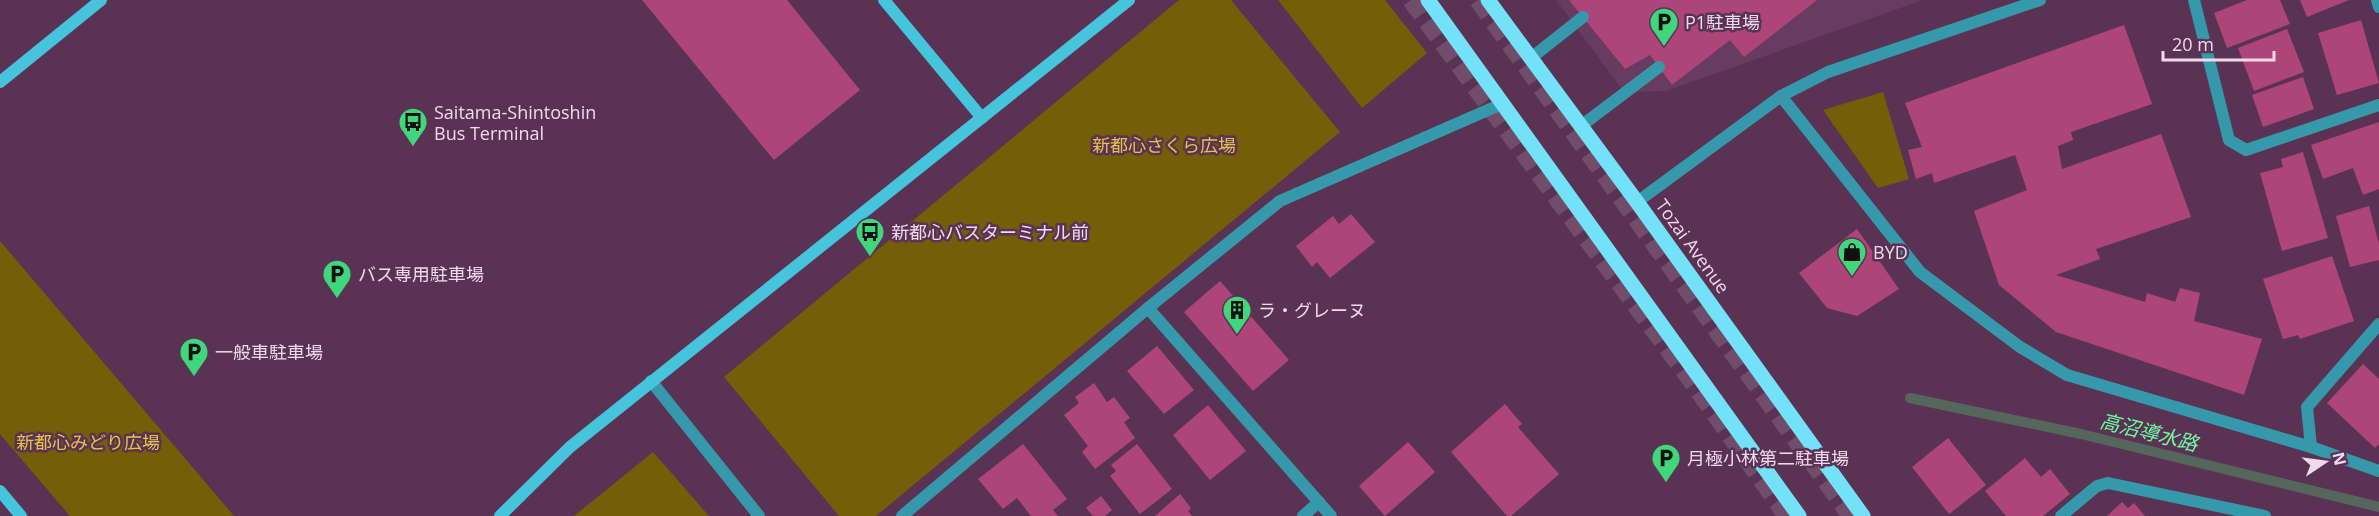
<svg xmlns="http://www.w3.org/2000/svg" width="2379" height="516" font-family="'Open Sans','Noto Sans JP',sans-serif">
<style>
.built{fill:#683b62}
.green{fill:#745e07}
.lines{fill:none;stroke-linecap:round;stroke-linejoin:round}
.stream{stroke:#55675d;stroke-width:10}
.building{fill:#ae4578}
.highway-tunnel{stroke:#714c6b;stroke-width:18;stroke-dasharray:18 9;stroke-linecap:butt}
.lane{stroke:#3699ab;stroke-width:12}
.street{stroke:#3699ab;stroke-width:12}
.secondary{stroke:#46c4db;stroke-width:12}
.primary{stroke:#73e1f8;stroke-width:15}
.labels{text-anchor:middle;dominant-baseline:central;stroke-width:5;stroke-linejoin:round;paint-order:stroke}
.poi-label{font-size:18px;fill:#f1d9ed;stroke:#5a3354;text-anchor:start}
.park-label{font-size:18px;fill:#e6c349;stroke:#5a3354}
.street-label{font-size:18px;fill:#f1d9ed;stroke:#5a3354}
.water-label{font-size:20px;font-style:italic;fill:#6efb9f;stroke:#5a3354}
</style>
<rect width="100%" height="100%" fill="#5a3354"/>
<path class="built" d="M1556,0H1923L1666,91L1624,92Z"/>
<g class="green">
<path d="M1179,0H1231L1340,132L876,516H839L724,377Z"/>
<path d="M1278,0H1385L1427,53L1362,108Z"/>
<path d="M1883,92L1909,179L1878,188L1823,110Z"/>
<path d="M0,241L234,516H70L0,434Z"/>
<path d="M653,452L709,516H574Z"/>
</g>
<g class="lines">
<path class="stream" d="M1910,398L2081,434L2379,507"/>
</g>
<g class="building">
<path d="M642,0H787L860,90L774,160Z"/>
<path d="M1569,0H1817L1744,57L1730,40L1672,85L1650,55L1625,69Z"/>
<path d="M2247,0H2280L2290,24L2227,48L2214,13Z"/>
<path d="M2300,0H2349L2307,17Z"/>
<path d="M2361,20L2379,83L2337,95L2318,33Z"/>
<path d="M2124,25L2152,104L2071,132L2073,140L2058,146L2062,169L2161,134L2191,217L2096,249L2100,259L2056,275L2145,302L2147,293L2175,302L2180,288L2200,293L2194,321L2262,339L2244,395L2056,332L1999,285L1974,211L2027,190L2015,155L1934,183L1932,173L1916,179L1908,150L1922,147L1905,103Z"/>
<path d="M2287,29L2304,72L2254,91L2238,48Z"/>
<path d="M2303,77L2314,109L2263,127L2252,95Z"/>
<path d="M2379,122V189L2363,195L2353,168L2323,179L2311,145Z"/>
<path d="M2303,152L2328,238L2282,251L2260,173L2283,167L2281,159Z"/>
<path d="M2369,206L2379,244V260L2350,267L2336,216Z"/>
<path d="M1351,214L1375,242L1330,278L1317,262L1312,267L1296,246L1333,216L1339,224Z"/>
<path d="M1857,229L1899,289L1857,316L1827,308L1799,273Z"/>
<path d="M2332,256L2354,321L2300,339L2298,335L2283,339L2263,279Z"/>
<path d="M1220,281L1289,360L1253,391L1184,312Z"/>
<path d="M1157,346L1194,390L1164,414L1127,371Z"/>
<path d="M2363,364L2379,379V444L2375,448L2327,403Z"/>
<path d="M1094,383L1107,402L1114,397L1130,418L1124,422L1135,438L1095,469L1082,452L1088,446L1064,415L1079,403L1075,397Z"/>
<path d="M1505,404L1522,424L1518,427L1559,474L1511,516H1507L1451,452Z"/>
<path d="M1208,405L1246,451L1210,480L1173,435Z"/>
<path d="M1948,438L1986,485L1949,514L1912,467Z"/>
<path d="M1408,442L1435,472L1385,516L1359,486Z"/>
<path d="M1023,444L1067,499L1053,510L1058,516H1031L1017,498L1003,509L978,479Z"/>
<path d="M1137,444L1172,489L1140,514L1110,476L1116,471L1111,465Z"/>
<path d="M2025,458L2041,477L2050,469L2070,494L2043,516H2006L1985,491Z"/>
<path d="M1180,494L1191,508L1188,511L1192,516H1155Z"/>
<path d="M1101,496L1112,510L1105,516H1093L1086,508Z"/>
<path d="M2122,502L2128,508L2134,503L2145,516H2107Z"/>
</g>
<g class="lines">
<g class="highway-tunnel">
<path d="M1411,0L1693,383L1787,516"/>
<path d="M1478,0L1851,516"/>
</g>
<g class="lane">
<path d="M2194,0L2229,140L2246,150L2379,105"/>
<path d="M2377,0L2379,7"/>
<path d="M1531,58L1583,17"/>
<path d="M1581,126L1659,67"/>
<path d="M2311,447L2307,407L2379,324"/>
<path d="M1303,516L1319,502"/>
</g>
<g class="street">
<path d="M1781,96L1920,272L2020,347L2067,375L2311,447L2379,471"/>
<path d="M1637,202L1781,96L1828,72L2040,0"/>
<path d="M1148,308L1331,516"/>
<path d="M651,381L759,516"/>
<path d="M902,516L1148,308L1280,201L1504,103"/>
<path d="M2061,516L2097,486L2108,483L2265,516"/>
</g>
<g class="secondary">
<path d="M884,0L982,118"/>
<path d="M0,82L101,0"/>
<path d="M0,491L21,516"/>
<path d="M500,516L570,447L1129,0"/>
</g>
<g class="primary">
<path d="M1428,0L1799,516"/>
<path d="M1488,0L1637,202L1863,516"/>
</g>
</g>
<defs>
<g id="parking-pin" transform="scale(1.5)"><path d="M0 17L-7.5 6A9.5 9.5 0 1 1 7.5 6Z" fill="#40d77c" stroke="#5a3354"/><path d="M-3.5-5.5H1a3.5 3.5 0 0 1 0 7H-1V5.5H-3.5ZM-1-3.4V-.6H.8a1.4 1.4 0 0 0 0-2.8Z" fill="#111"/></g>
<g id="bus-pin" transform="scale(1.5)"><path d="M0 17L-7.5 6A9.5 9.5 0 1 1 7.5 6Z" fill="#40d77c" stroke="#5a3354"/><path d="M-5-6H5V4H4V6H2V4H-2V6H-4V4H-5ZM-3.5-4V0h7V-4ZM-3.5 1.2v1.5H-2V1.2ZM2 1.2v1.5H3.5V1.2Z" fill="#111"/></g>
<g id="shop-pin" transform="scale(1.5)"><path d="M0 17L-7.5 6A9.5 9.5 0 1 1 7.5 6Z" fill="#40d77c" stroke="#5a3354"/><path d="M-5-2.5h2.3a2.7 3.5 0 0 1 5.4 0H5L5.5 6h-11ZM-1.5-2.5h3a1.5 2.3 0 0 0-3 0Z" fill="#111"/></g>
<g id="building-pin" transform="scale(1.5)"><path d="M0 17L-7.5 6A9.5 9.5 0 1 1 7.5 6Z" fill="#40d77c" stroke="#5a3354"/><path d="M-4-6H4V6H1V3H-1V6H-4ZM-2.5-4.3h1.7v1.8h-1.7ZM.8-4.3h1.7v1.8H.8ZM-2.5-1h1.7V.8h-1.7ZM.8-1h1.7V.8H.8Z" fill="#111"/></g>
</defs>
<g fill-rule="evenodd">
<use href="#parking-pin" x="1664" y="22"/>
<use href="#bus-pin" x="413" y="122"/>
<use href="#bus-pin" x="870" y="232"/>
<use href="#shop-pin" x="1852" y="252"/>
<use href="#parking-pin" x="337" y="274"/>
<use href="#building-pin" x="1237" y="310"/>
<use href="#parking-pin" x="194" y="352"/>
<use href="#parking-pin" x="1666" y="458"/>
</g>
<g class="labels">
<g class="poi-label">
<text x="1685" y="22">P1駐車場</text>
<text x="434" y="112">Saitama-Shintoshin<tspan x="434" dy="21">Bus Terminal</tspan></text>
<text x="891" y="232">新都心バスターミナル前</text>
<text x="1873" y="252">BYD</text>
<text x="358" y="274">バス専用駐車場</text>
<text x="1258" y="310">ラ・グレーヌ</text>
<text x="215" y="352">一般車駐車場</text>
<text x="1687" y="458">月極小林第二駐車場</text>
</g>
<g class="park-label">
<text x="1164" y="145">新都心さくら広場</text>
<text x="88" y="442">新都心みどり広場</text>
</g>
<g class="street-label">
<text transform="translate(1693 246) rotate(54)">Tozai Avenue</text>
</g>
<g class="water-label">
<text transform="translate(2149 432) rotate(14)">高沼導水路</text>
</g>
</g>
<g transform="translate(2325 462) rotate(77)" stroke="#5a3354" stroke-width="4.5" paint-order="stroke">
<path d="M0-4.5L10 22L0 15L-10 22Z" fill="#f1d9ed"/>
<text y="-9" font-size="16" font-weight="bold" text-anchor="middle" fill="#f1d9ed">N</text>
</g>
<path d="M2163 51v9h111v-9" fill="none" stroke="#f1d9ed" stroke-width="3"/>
<text x="2172" y="51" font-size="18" fill="#f1d9ed" stroke="#5a3354" stroke-width="4.5" paint-order="stroke">20 m</text>
</svg>
